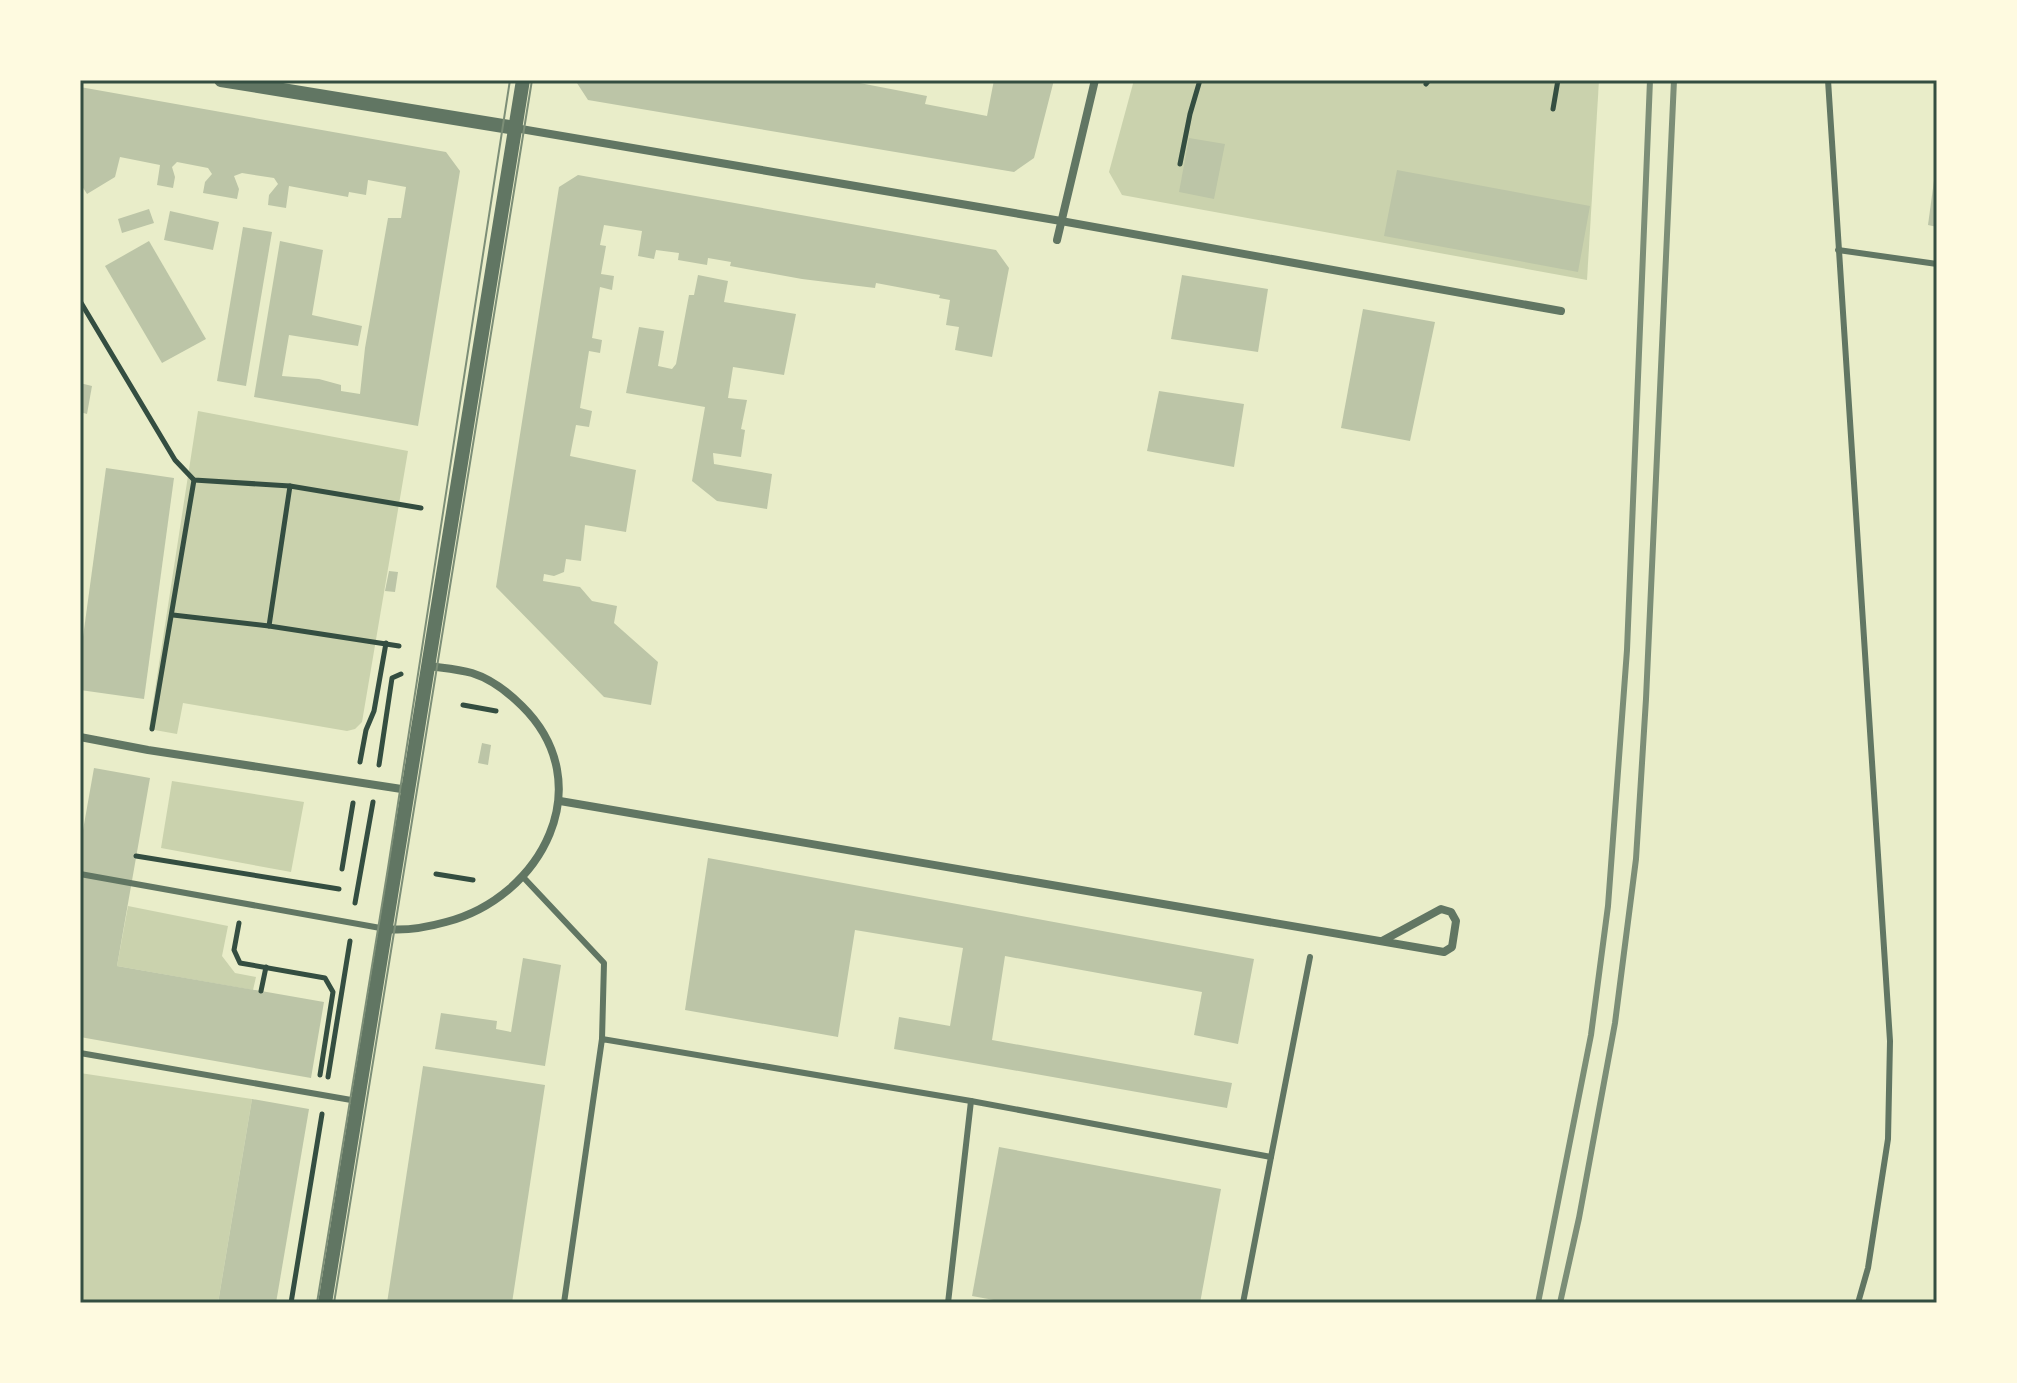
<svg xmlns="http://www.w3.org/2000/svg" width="2017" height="1383" font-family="'Work Sans',sans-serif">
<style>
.green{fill:#cad2ad}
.building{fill:#bcc5a7}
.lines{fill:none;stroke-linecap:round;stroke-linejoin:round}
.path{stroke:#344e41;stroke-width:5}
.service{stroke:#617663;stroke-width:6}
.minor{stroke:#617663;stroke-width:8}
.tertiary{stroke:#617663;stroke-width:14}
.tram{stroke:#7c8e77;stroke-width:2}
.rail{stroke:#7c8e77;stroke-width:6}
.neatline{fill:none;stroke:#344e41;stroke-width:3}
</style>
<rect width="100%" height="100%" fill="#e9edc9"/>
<g class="green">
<path d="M1134,80H1599L1587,280L1122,195L1109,172Z"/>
<path d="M198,411L408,451L362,722L355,729L347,731L183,703L177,734L149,729Z"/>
<path d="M172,781L304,802L291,872L161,848Z"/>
<path d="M128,906L228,926L222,956L235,973L256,977L253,990L117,966Z"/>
<path d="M80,1073L252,1099L218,1303H80Z"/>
</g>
<g class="building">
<path d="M575,80H844L927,96L925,104L987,116L994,80H1054L1034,158L1014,172L588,100Z"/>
<path d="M80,87L446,152L460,171L418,426L254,397L280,241L323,250L312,315L362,326L358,346L289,335L282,376L319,379L341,385V391L360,394L365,348L388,218H401L406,187L368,180L366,195L349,192L348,197L289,186L286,208L268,205L269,195L278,184L274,178L242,173L234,176L239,189L237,199L203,193L205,182L212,174L208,168L177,162L172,167L175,177L173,188L157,185L160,165L120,157L115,177L87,194L80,183Z"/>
<path d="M1189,138L1225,144L1214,199L1179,192Z"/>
<path d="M1397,170L1590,206L1578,272L1384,236Z"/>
<path d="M1935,173H1937V227L1928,225Z"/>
<path d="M578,175L996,250L1009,268L992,357L955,350L959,327L946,325L950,300L939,298L940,295L876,283L875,288L802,279L730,266L731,262L708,258L707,265L678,260L679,253L656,250L654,259L638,256L642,231L604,225L600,245L606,246L601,274L614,276L612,290L600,287L592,338L602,340L600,353L589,351L580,408L592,411L589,427L576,425L570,456L636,470L626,532L585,525L581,561L566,559L564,572L554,576L544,574L543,581L580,587L592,601L617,606L614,623L658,662L651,705L604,697L496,587L559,187Z"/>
<path d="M149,209L154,223L122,233L118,219Z"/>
<path d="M170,211L219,222L213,250L164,240Z"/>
<path d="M243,227L272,232L246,386L217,381Z"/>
<path d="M149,241L206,339L162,363L105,266Z"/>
<path d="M698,275L728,281L724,302L796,314L784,375L733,367L728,398L747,400L741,429L745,430L741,457L713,453L714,464L772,474L767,509L717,501L692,481L705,407L626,393L639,327L664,331L658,366L672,369L676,364L689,295H694Z"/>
<path d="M1182,275L1268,289L1258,352L1171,339Z"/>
<path d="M1363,309L1435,322L1410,441L1341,428Z"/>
<path d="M80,383L92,386L87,414L80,412Z"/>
<path d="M1159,391L1244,404L1234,467L1147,451Z"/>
<path d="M106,468L174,478L144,699L80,690V659Z"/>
<path d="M389,571L398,572L395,592L385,591Z"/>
<path d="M482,743L491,745L488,765L478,763Z"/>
<path d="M94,768L150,778L117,966L324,1002L311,1078L80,1037V847Z"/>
<path d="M708,858L1254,959L1238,1044L1194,1035L1202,992L1005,956L992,1040L1232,1083L1227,1108L894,1049L899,1017L950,1026L963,948L855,930L838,1037L685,1010Z"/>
<path d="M523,958L561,965L545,1066L435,1049L441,1013L497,1021L496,1029L511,1032Z"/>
<path d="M423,1066L545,1085L512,1303H387Z"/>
<path d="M252,1099L309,1109L276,1303H218Z"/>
<path d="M999,1147L1221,1189L1200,1303H1010L972,1296Z"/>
</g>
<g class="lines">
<g class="path">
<path d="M1426,84L1429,80"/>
<path d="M1553,109L1558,80"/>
<path d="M1180,164L1190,114L1200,80"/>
<path d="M80,301L175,460L194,480L290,486L421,508"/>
<path d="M173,615L269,626L399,646"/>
<path d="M269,626L290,486"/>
<path d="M463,705L496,711"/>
<path d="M152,729L194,480"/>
<path d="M360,762L366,730L374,711L386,643"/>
<path d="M379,765L392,678L401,674"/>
<path d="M136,856L339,889"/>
<path d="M342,869L353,803"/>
<path d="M436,874L473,880"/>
<path d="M355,903L373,802"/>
<path d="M239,923L234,950L240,963L325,978L333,992L320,1075"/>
<path d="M261,991L266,967"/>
<path d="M328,1077L350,941"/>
<path d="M291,1303L322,1114"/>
</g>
<g class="service">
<path d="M1828,80L1890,1041L1888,1139L1868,1268L1858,1303"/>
<path d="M1838,250L1937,264"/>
<path d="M80,874L386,929"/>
<path d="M524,878L604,963L602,1039"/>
<path d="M80,1053L357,1101"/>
<path d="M1271,1157L1310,957"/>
<path d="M564,1303L602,1039L971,1101L1271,1157L1243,1303"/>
<path d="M948,1303L971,1101"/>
</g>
<g class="minor">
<path d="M515,128L1061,221L1561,311"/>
<path d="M1057,240L1095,80"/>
<path d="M80,737L148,750L408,790"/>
<path d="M560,801L1444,952L1452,947L1456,921L1451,912L1441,909L1382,941"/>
<path d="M386,929C405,931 428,927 446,922C542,897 601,784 522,706C508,692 491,679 472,673C458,669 443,668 429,666"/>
</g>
<g class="tertiary">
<path d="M221,80L515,128"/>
<path d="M325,1303L523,80"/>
</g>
<g class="tram">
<path d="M317,1303L388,868L510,80"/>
<path d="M334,1303L532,80"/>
</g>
<g class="rail">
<path d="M1538,1303L1591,1035L1608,906L1627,650L1650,80"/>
<path d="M1560,1303L1579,1218L1615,1023L1636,859L1646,699L1674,80"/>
</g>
</g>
<rect width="2017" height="1383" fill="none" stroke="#fefae0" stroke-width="164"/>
<rect x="82" y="82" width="1853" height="1219" class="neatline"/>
</svg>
